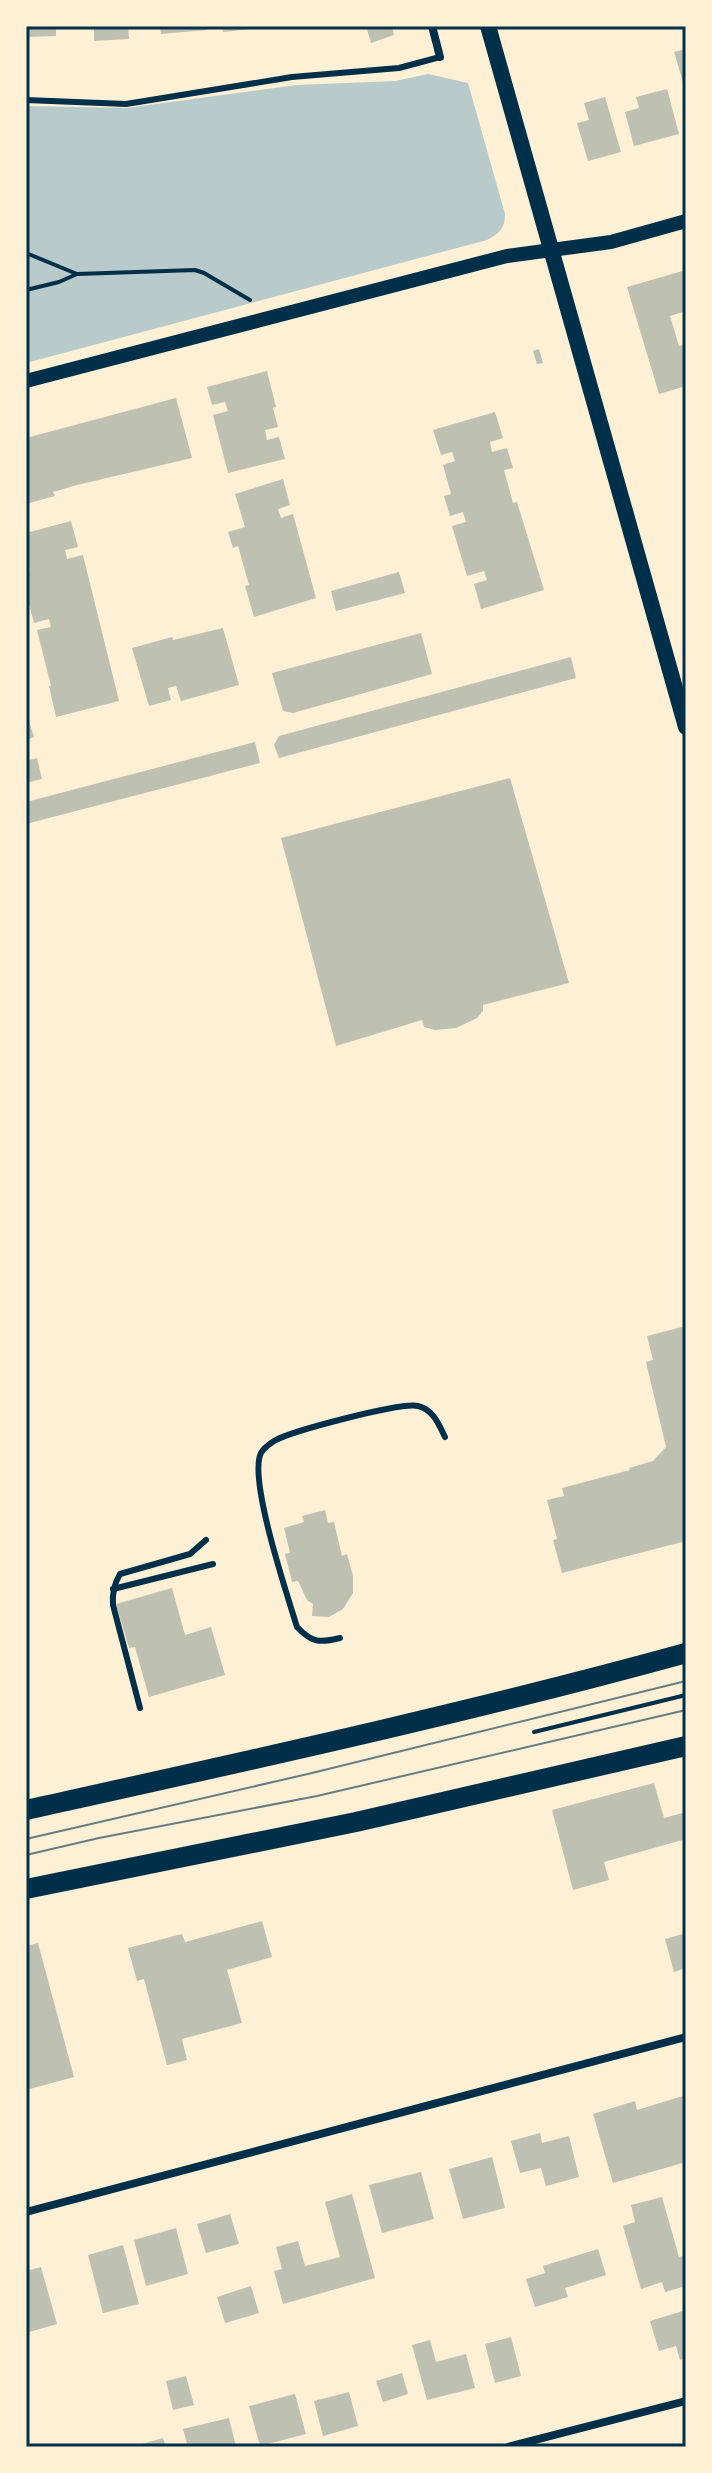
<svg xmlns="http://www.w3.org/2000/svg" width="712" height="2473" font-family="'Archivo Narrow',sans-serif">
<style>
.green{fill:#b9caca}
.building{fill:#bec0b2}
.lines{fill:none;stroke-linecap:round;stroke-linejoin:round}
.path{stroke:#003049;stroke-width:4}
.service{stroke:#003049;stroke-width:6}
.minor{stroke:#003049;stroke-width:8}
.tertiary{stroke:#003049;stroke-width:14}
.secondary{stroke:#003049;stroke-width:16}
.primary{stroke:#003049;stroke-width:20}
.tram{stroke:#657d81;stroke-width:2}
.neatline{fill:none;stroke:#003049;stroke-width:3}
</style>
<rect width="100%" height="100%" fill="#fdf0d5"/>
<path class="green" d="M428,74L468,83L505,214C505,228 499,234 487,240L26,363V106L126,108L297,85L395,81Z"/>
<g class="building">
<path d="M26,26H56V36L26,37Z"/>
<path d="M94,26H128L129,39L94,41Z"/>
<path d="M160,26H207V30L161,34Z"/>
<path d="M222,26H261V28L223,32Z"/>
<path d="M366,26H392L394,35L371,43Z"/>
<path d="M686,49V89H685L674,52Z"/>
<path d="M667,89L679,134L634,146L625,112L639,108L636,97Z"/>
<path d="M605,97L621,152L588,161L577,123L589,120L584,103Z"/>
<path d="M686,270V311L670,316L679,346L686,344V386L659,394L627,287Z"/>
<path d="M539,349L543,363L537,364L533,351Z"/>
<path d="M267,371L276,407L273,408L278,427L265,430L267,440L279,437L285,459L228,473L213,415L228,411L225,402L212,405L207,387Z"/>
<path d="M176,398L192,458L77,485L53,492L55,496L26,504V438Z"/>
<path d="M495,412L503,438L490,442L492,452L507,448L513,468L504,470L513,503L517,502L544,590L481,609L474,584L487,580L484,571L467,576L452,526L466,522L463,512L450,516L444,496L451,494L443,465L455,461L452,452L441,455L433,430Z"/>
<path d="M283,479L290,505L278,509L281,518L293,514L316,598L254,617L245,586L249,585L238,546L233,548L228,532L245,527L235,494Z"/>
<path d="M71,521L78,547L65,550L67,559L83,555L119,701L56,717L49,686H51L37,630L51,627L49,619L34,623L26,593V571L30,570L26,561V533Z"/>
<path d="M399,572L405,593L336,611L331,591Z"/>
<path d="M223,628L239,685L181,701L176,686L168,688L171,700L149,706L132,648L172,637L173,640Z"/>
<path d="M421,633L432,674L293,713L283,711L272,673Z"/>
<path d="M571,657L576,678L279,758L274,745L279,736Z"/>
<path d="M26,712L34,737L26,740Z"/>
<path d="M255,742L260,763L26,824V802Z"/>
<path d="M37,758L42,779L26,783V761Z"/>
<path d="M510,778L569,983L483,1005V1011L477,1018L456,1028L435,1030L424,1027L422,1020L336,1046L281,838Z"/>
<path d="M686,1326V1541L562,1573L553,1540L557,1539L547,1500L564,1496L562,1488L630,1470L629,1468L653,1461L666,1447L646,1362L653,1360L647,1336Z"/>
<path d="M325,1510L328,1523L334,1522L342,1556L347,1554L353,1576V1593L343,1609L329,1617L312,1616L313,1604L307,1600L298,1581L292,1582L285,1554L290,1553L284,1528L304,1522L302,1516Z"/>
<path d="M172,1588L185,1635L211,1627L225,1675L149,1697L135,1647L129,1648L116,1604Z"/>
<path d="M654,1783L664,1818L686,1812V1839L604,1862L609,1880L573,1890L552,1810Z"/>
<path d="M262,1921L272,1957L227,1970L242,2023L182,2039L187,2060L167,2065L144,1979L137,1981L128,1948L182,1934L185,1942Z"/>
<path d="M686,1933V1968L674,1972L665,1939Z"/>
<path d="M38,1943L74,2077L26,2090V1946Z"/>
<path d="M686,2095V2162L613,2183L593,2114L635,2101L637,2110Z"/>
<path d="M540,2133L542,2143L569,2136L579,2177L546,2186L541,2168L520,2173L511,2141Z"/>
<path d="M492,2157L505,2208L463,2219L449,2169Z"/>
<path d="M421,2172L434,2219L382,2233L369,2185Z"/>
<path d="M352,2194L375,2278L283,2304L274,2271L282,2269L276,2247L298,2241L305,2266L340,2257L325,2202Z"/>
<path d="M662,2197L679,2257L686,2255V2286L665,2292L662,2282L641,2289L623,2226L635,2222L631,2205Z"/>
<path d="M230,2214L239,2244L206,2253L197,2224Z"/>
<path d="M176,2228L188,2274L146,2286L134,2240Z"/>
<path d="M123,2245L139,2304L103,2313L88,2255Z"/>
<path d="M598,2249L606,2275L565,2288L568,2297L535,2307L526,2279L545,2273L543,2266Z"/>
<path d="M41,2267L57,2324L26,2333V2271Z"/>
<path d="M251,2286L259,2313L225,2323L217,2297Z"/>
<path d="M686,2310V2358L680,2360L676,2346L659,2351L650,2321Z"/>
<path d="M511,2337L521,2376L495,2383L485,2344Z"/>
<path d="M430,2340L436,2362L466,2354L475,2388L427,2400L412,2345Z"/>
<path d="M402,2373L408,2394L383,2402L376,2381Z"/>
<path d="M186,2376L194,2405L173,2410L166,2381Z"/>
<path d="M349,2392L358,2426L323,2436L314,2401Z"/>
<path d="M295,2394L306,2434L260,2446L249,2406Z"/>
<path d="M229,2418L236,2447H188L183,2429Z"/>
<path d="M163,2438L166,2447H135V2446Z"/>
</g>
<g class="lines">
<g class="path">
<path d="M26,253L77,274L195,270L204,273L250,300"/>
<path d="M26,290L59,282L77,274"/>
<path d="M534,1732L686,1695"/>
</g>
<g class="service">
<path d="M26,100L126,104L292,77L399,68L440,57"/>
<path d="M113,1589L213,1564"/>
<path d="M340,1638C320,1643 312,1643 297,1627C288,1597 248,1479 261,1453C263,1449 271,1443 274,1441C291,1431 401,1402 418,1406C434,1410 439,1425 445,1437"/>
<path d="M140,1708L113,1605C112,1593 114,1584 120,1574L190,1554L206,1540"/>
</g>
<g class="minor">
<path d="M432,26L440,57"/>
<path d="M26,2212L686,2037"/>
<path d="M508,2447L686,2401"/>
</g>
<path class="tertiary" d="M26,381L507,256L611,242L686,221"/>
<path class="secondary" d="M488,26L686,727"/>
<g class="primary">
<path d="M26,1810C247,1761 468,1713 686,1653"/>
<path d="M26,1889L356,1822L686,1746"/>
</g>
<g class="tram">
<path d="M26,1839L312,1773L686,1681"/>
<path d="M26,1855L99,1838L317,1796L686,1710"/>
</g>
</g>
<rect width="712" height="2473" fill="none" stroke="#fdf0d5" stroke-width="56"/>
<rect x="28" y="28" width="656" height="2417" class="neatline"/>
</svg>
